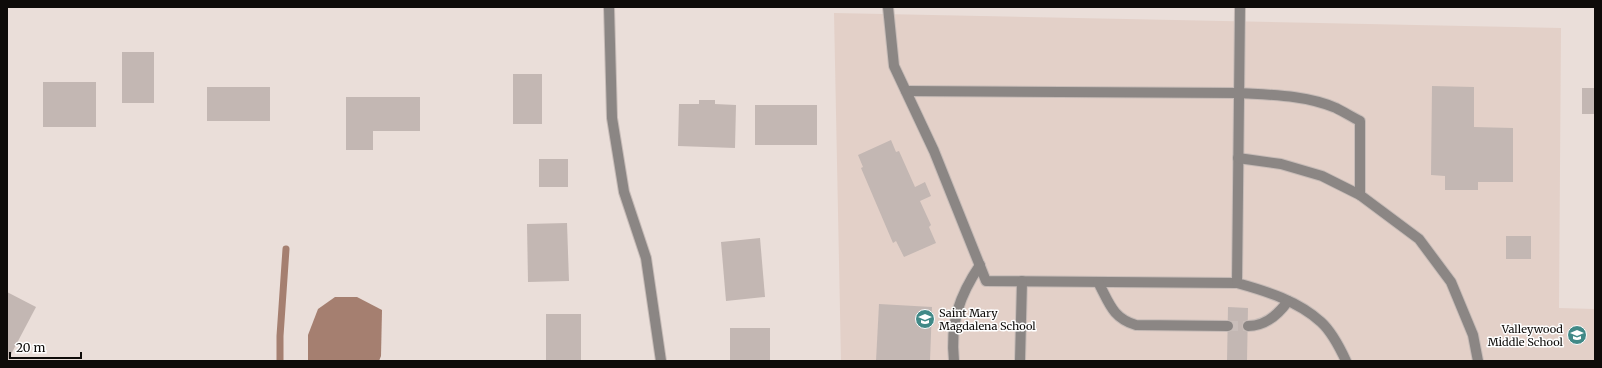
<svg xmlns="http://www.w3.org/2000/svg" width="1602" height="368" font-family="Merriweather,serif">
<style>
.built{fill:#e3d0c8}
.water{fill:#a57f70}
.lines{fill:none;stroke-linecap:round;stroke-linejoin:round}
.stream{stroke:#a57f70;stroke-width:7}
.building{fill:#c3b7b3}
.minor-tunnel{stroke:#c9beba;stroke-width:10;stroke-dasharray:10 5;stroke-linecap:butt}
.minor-casing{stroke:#c7bcb8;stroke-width:12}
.minor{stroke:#8b8684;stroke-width:10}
.labels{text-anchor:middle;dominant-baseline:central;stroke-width:3;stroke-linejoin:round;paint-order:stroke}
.poi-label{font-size:11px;fill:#0e0b09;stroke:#fff;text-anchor:start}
</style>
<rect width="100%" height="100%" fill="#eaded9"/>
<path class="built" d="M834,13L1561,28L1559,308L1595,309V361H841Z"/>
<path class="water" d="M335,297H357L382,310L381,356L379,361H308V335L318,309Z"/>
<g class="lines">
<path class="stream" d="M280,361V336L286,249"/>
</g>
<g class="building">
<rect x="122" y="52" width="32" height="51"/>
<rect x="513" y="74" width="29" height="50"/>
<rect x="43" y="82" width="53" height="45"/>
<path d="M1432,86L1474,87V127L1513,128V182H1478V190H1445V176L1431,175Z"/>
<rect x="207" y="87" width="63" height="34"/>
<rect x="1582" y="88" width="13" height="26"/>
<path d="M346,97H420V131H373V150H346Z"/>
<path d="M699,100H715V104L736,105L735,148L678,146L679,104H699Z"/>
<rect x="755" y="105" width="62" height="40"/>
<path d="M891,140L896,152L899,151L915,187L925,182L931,196L920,201L931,225L929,227L936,243L904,257L896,241L893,243L861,168L863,167L858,155Z"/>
<rect x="539" y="159" width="29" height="28"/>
<path d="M567,223L569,281L528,282L527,224Z"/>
<rect x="1506" y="236" width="25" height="23"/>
<path d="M760,238L765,297L726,301L721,242Z"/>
<path d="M7,292L36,307L8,360L7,359Z"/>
<path d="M879,304L932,307L930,361H876Z"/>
<path d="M1228,307L1248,308L1247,361H1227Z"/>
<rect x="546" y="314" width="35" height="47"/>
<rect x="730" y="328" width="40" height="33"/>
</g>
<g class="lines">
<path class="minor-tunnel" d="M1228,326H1248"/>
<g class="minor-casing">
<g id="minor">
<path d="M609,7L612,118L624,192L646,258L661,361"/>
<path d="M888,7L894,66L934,151L986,281L1237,283"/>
<path d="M1240,7L1237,283C1266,291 1298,301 1321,322C1332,332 1340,348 1346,361"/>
<path d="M906,91L1239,93C1271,95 1306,95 1336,108C1344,112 1352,117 1360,121V195L1419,239L1451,282L1473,335L1478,361"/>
<path d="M1238,158L1281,164L1322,176L1360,195"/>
<path d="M1098,282C1109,302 1112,318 1136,325L1228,326"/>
<path d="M1248,326C1265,326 1278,315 1288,301"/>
<path d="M954,361C950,323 959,296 980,265"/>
<path d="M1020,361L1022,281"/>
</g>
</g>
<use href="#minor" class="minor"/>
</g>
<defs>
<g id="school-disc" transform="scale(1)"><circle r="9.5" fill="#418987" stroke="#fff"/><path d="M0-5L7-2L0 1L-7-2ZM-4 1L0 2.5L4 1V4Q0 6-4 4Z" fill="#fff"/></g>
</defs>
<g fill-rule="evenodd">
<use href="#school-disc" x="925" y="319"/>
<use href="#school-disc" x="1577" y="335"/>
</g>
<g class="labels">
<g class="poi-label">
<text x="939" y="313">Saint Mary<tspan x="939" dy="13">Magdalena School</tspan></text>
<text x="1563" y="329" text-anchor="end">Valleywood<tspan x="1563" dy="13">Middle School</tspan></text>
</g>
</g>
<rect width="1602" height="368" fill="none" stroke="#0e0b09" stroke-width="16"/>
<path d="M10 352v6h71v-6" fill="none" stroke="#0e0b09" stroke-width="2"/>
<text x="16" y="352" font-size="12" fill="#0e0b09" stroke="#ffffff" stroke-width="3" paint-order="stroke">20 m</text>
</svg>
